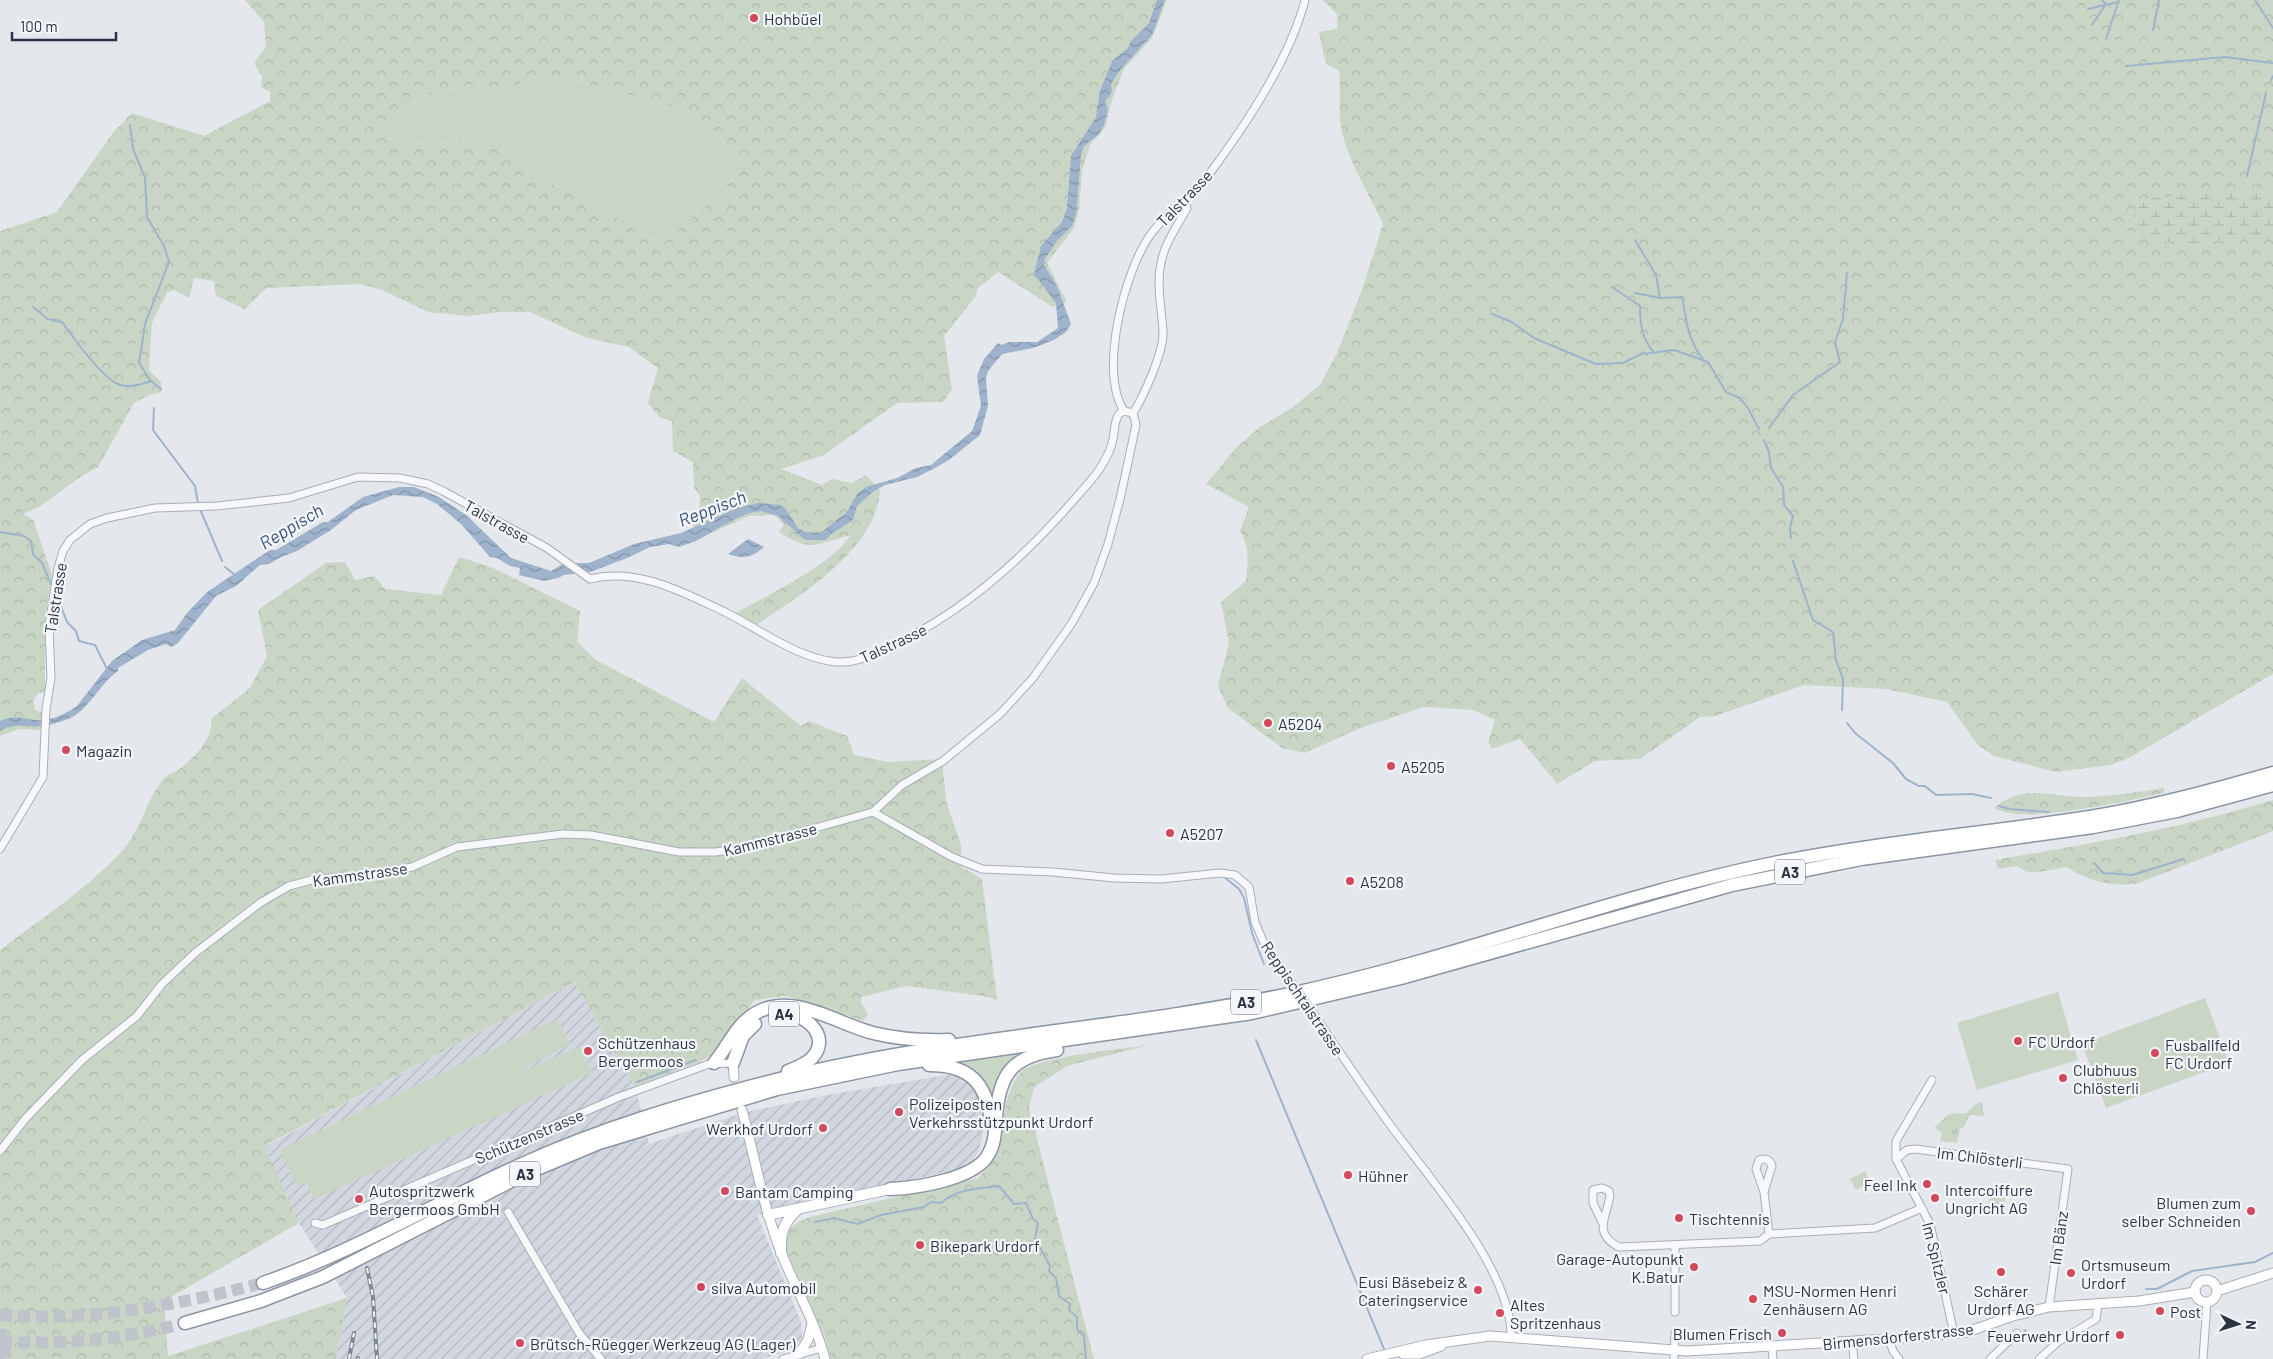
<svg xmlns="http://www.w3.org/2000/svg" width="2273" height="1359" font-family="Barlow,sans-serif">
<style>
.industrial{fill:url(#industrial-furrows)}
.grass{fill:#c9d6c5}
.forest{fill:url(#forest-crowns);fill-rule:evenodd}
.wetland{fill:url(#wetland-marsh)}
.park{fill:url(#park-tufts)}
.water{fill:url(#water-waves)}
.lines{fill:none;stroke-linecap:round;stroke-linejoin:round}
.stream{stroke:#9fb4cc;stroke-width:2}
.motorway-tunnel{stroke:#bfc3cb;stroke-width:12;stroke-dasharray:12 6;stroke-linecap:butt}
.minor-casing{stroke:#a9aeb7;stroke-width:9}
.secondary-casing{stroke:#a9aeb7;stroke-width:11}
.primary-casing{stroke:#a3abb8;stroke-width:12}
.motorway-casing{stroke:#8b94a3;stroke-width:15}
.minor{stroke:#f7f8fa;stroke-width:7}
.secondary{stroke:#fff;stroke-width:9}
.primary{stroke:#fff;stroke-width:10}
.motorway{stroke:#fff;stroke-width:12}
.rail-casing{stroke:#7d8696;stroke-width:4}
.rail{stroke:#f4f6f9;stroke-width:2;stroke-dasharray:5.5;stroke-linecap:butt}
.minor-bridge-casing{stroke:#a9aeb7;stroke-width:9;stroke-linecap:butt}
.minor-bridge{stroke:#f7f8fa;stroke-width:7}
.poi-dot{fill:#d1495b;stroke:#f4f6f9;stroke-width:2}
.labels{text-anchor:middle;dominant-baseline:central;stroke-width:4.5;stroke-linejoin:round;paint-order:stroke}
.shield{fill:#f4f6f9;stroke:#676e7b;stroke-width:1}
.shield-label{font-size:15px;font-weight:bold;fill:#2b3445}
.poi-label{font-size:16px;fill:#2b3445;stroke:#f4f6f9;text-anchor:start}
.street-label{font-size:16px;fill:#2b3445;stroke:#f4f6f9}
.water-label{font-size:18px;font-style:italic;fill:#34527a;stroke:#f4f6f9}
</style>
<defs>
<pattern id="industrial-furrows" width="10" height="10" patternUnits="userSpaceOnUse" patternTransform="scale(1.25)"><rect width="10" height="10" fill="#d2d6de"/><path d="M-1 1l2-2M0 10L10 0M9 11l2-2" fill="none" stroke="#b4b8c0"/></pattern>
<pattern id="forest-crowns" width="20" height="18" patternUnits="userSpaceOnUse" patternTransform="scale(1.25)"><rect width="20" height="18" fill="#c9d6c5"/><path d="M2 6a3 3 0 1 1 6 0M12 15a3 3 0 1 1 6 0" fill="none" stroke="#adb8ab"/></pattern>
<pattern id="wetland-marsh" width="20" height="14" patternUnits="userSpaceOnUse" patternTransform="scale(1.25)"><rect width="20" height="14" fill="#c9d6c5"/><path d="M1 5h8M5 5V1M11 12h8M15 12V8" fill="none" stroke="#adb8ab"/></pattern>
<pattern id="park-tufts" width="24" height="20" patternUnits="userSpaceOnUse" patternTransform="scale(1.25)"><rect width="24" height="20" fill="#c9d6c5"/><path d="M3 7l-1-3M5 7V3M7 7l1-3M15 17l-1-3M17 17v-4M19 17l1-3" fill="none" stroke="#adb8ab"/></pattern>
<pattern id="water-waves" width="16" height="10" patternUnits="userSpaceOnUse" patternTransform="scale(1.25)"><rect width="16" height="10" fill="#9fb4cc"/><path d="M0 5q4-4 8 0t8 0" fill="none" stroke="#8293a7"/></pattern>
</defs>
<rect width="100%" height="100%" fill="#e4e7ec"/>
<path class="industrial" d="M574,982L635,1086L649,1144L742,1113L827,1095L947,1075L958,1076L968,1082L975,1090L981,1109L983,1132L979,1151L972,1162L959,1169L757,1215L801,1322L802,1340L788,1351L762,1359H336L347,1298L299,1223L264,1147Z"/>
<g class="grass">
<path d="M538,76L568,79L695,113L746,164L726,185L727,196L719,205L710,202L665,242L640,234L624,221L583,197L537,178L519,167L505,153L460,141L394,142L379,127L424,96L465,85L506,89Z"/>
<path d="M2058,992L2078,1060L1977,1090L1957,1023Z"/>
<path d="M2205,998L2229,1063L2106,1108L2082,1044Z"/>
<path d="M557,1019L570,1044L505,1078L580,1047L592,1073L314,1199L306,1182L297,1186L279,1150Z"/>
<path d="M1017,1054C1003,1069 996,1083 990,1102L975,1072L958,1062Z"/>
</g>
<g class="forest">
<path d="M245,0H1167L1152,38L1124,69L1112,100L1105,128L1090,145L1082,171L1079,210L1074,228L1047,263L1067,302L1053,307L998,272L977,289L976,296L944,336L952,389L943,402L897,403L824,455L781,469L822,485L832,479L852,483L866,475L880,490C877,549 801,595 756,625L734,614C769,594 829,567 851,535C818,543 811,554 779,532L784,524L774,515L749,516L696,540L693,524L699,514L700,496L694,488L693,462L673,451L672,421L659,417L648,403L658,368L629,347L587,338L530,312H499L469,316L428,312L382,290L361,284L266,288L245,309L216,296L214,281L194,278L189,298L174,290L167,293L152,322L149,370L161,382L162,392L149,395L134,403L98,467L80,477L39,507L23,514L33,519L52,575L45,619V692L38,693L33,701L35,710L43,713L42,730L19,729L0,736V231L57,212L112,134L132,113L204,136L270,101V92L261,87L262,77L254,63L266,46L264,22ZM538,76L568,79L695,113L746,164L726,185L727,196L719,205L710,202L665,242L640,234L624,221L583,197L537,178L519,167L505,153L489,145L460,141L394,142L379,128L424,96L465,85L506,89Z"/>
<path d="M1323,0H2273V674L2129,758L2110,765L2056,772L1994,756L1978,745L1947,702L1886,689L1804,685L1715,716L1700,717L1640,759L1595,761L1557,784L1520,739L1492,749L1488,742L1495,720L1473,710L1424,707L1358,729L1305,753L1282,748L1228,708L1218,686L1229,643L1221,602L1246,581C1248,563 1250,546 1240,531L1249,507L1206,484L1236,448L1260,427L1292,408L1320,385L1337,353L1361,293L1383,224C1369,194 1344,154 1340,121C1339,104 1341,88 1339,71L1326,64L1319,32L1337,29V14Z"/>
<path d="M459,557L491,567L580,611L577,642L596,660L714,722L742,678L801,726L809,721L847,736L854,755L888,762L942,759L946,801L961,845L962,867L982,879L997,1000L983,996L906,986L861,997V1003L868,1014L864,1021L786,996L755,1000L734,1026L718,1050L700,1062L635,1086L574,982L264,1146L299,1223L164,1301L168,1356L347,1298L336,1359H0V950C41,919 87,889 122,851C141,830 147,798 164,778C167,775 173,773 177,771C192,760 214,739 211,719L250,688L267,656L258,610L326,563L345,562L355,580L374,576L385,589L441,595Z"/>
<path d="M2164,788V793C2129,800 2023,826 1994,808C2025,782 2051,798 2087,797C2112,796 2138,792 2164,788Z"/>
<path d="M2273,800V831L2136,884C2110,886 2089,882 2067,867L2039,872H2027L2017,866L1998,869L1995,860C2089,844 2182,828 2273,800Z"/>
<path d="M1149,1045L1067,1066L1034,1087L1029,1108L1094,1359H831L825,1338L784,1246L785,1233L798,1222L810,1217L978,1178C1006,1151 998,1145 1005,1110C1007,1098 1013,1076 1025,1069C1051,1055 1117,1050 1149,1045Z"/>
</g>
<path class="wetland" d="M2257,190L2273,191V238L2186,245L2143,238L2134,217L2137,200L2204,193Z"/>
<g class="park">
<path d="M1982,1102L1984,1116L1970,1115L1963,1128H1960L1957,1143L1940,1141L1942,1133L1934,1128C1949,1116 1943,1112 1965,1114L1977,1103Z"/>
<path d="M1865,1171L1871,1182L1856,1190L1850,1179Z"/>
<path d="M1990,1192L2007,1194L2000,1216H1997L1994,1210L1988,1209Z"/>
</g>
<g class="water">
<path d="M1157,0H1165L1152,35L1121,69L1111,84L1112,91L1105,102L1108,109L1104,125L1099,134L1084,146L1081,155L1076,215L1072,226L1057,241L1045,259L1044,265L1057,286L1071,324L1066,332L1054,340L1033,348L1002,354L988,371L986,378L988,406L980,435L949,460L935,468L917,477L885,485L874,491L857,506L853,520L830,535L826,540H805L778,516L761,511L749,513L729,522L696,541L679,547L669,544L650,547L627,558L590,572L564,575L558,578L544,581L519,575L520,568L510,566L497,558L490,557L461,524L437,504L423,497L393,495L356,510L331,530L297,551L279,558L269,564L260,565L236,586L216,596L178,643L171,647L166,644L148,650L118,668V671C100,683 87,713 68,719C60,722 51,725 42,726C27,728 14,722 0,731V721C13,715 22,718 35,720C50,722 65,714 77,706L112,661L142,640L175,630L187,613L207,592L270,550H276L323,522H328L363,497L399,487H414L439,497L466,515L511,558L551,571L564,563H589L634,544L681,533L737,508L758,503L780,505L785,508L798,528L805,532L820,533L846,513L858,493L866,487L897,478L916,468L931,465L972,431L981,406L977,376L984,359L998,343L1002,345L1009,342H1037L1058,328L1056,303L1034,274L1041,246L1062,222L1067,208L1071,156L1096,117L1100,90L1109,69L1112,61L1128,48L1131,41L1149,23Z"/>
<path d="M748,539L764,547C751,558 744,559 728,554Z"/>
</g>
<g class="lines">
<g class="stream">
<path d="M2255,0L2273,28"/>
<path d="M2088,9L2118,2"/>
<path d="M2092,25L2106,4L2102,0"/>
<path d="M2153,30L2159,0"/>
<path d="M2106,39L2119,0"/>
<path d="M2126,66L2225,57L2273,63"/>
<path d="M2271,80L2273,76"/>
<path d="M130,125L133,149L145,178L147,217L164,246L169,262L145,324L139,363L151,381L161,389"/>
<path d="M2247,176L2266,93"/>
<path d="M1635,240L1656,275L1660,298L1682,297C1688,326 1686,336 1704,361"/>
<path d="M1612,287L1640,306C1640,325 1642,338 1654,353"/>
<path d="M1635,293L1660,298"/>
<path d="M33,307L48,319L62,322C72,336 104,380 120,385C130,388 142,384 151,381"/>
<path d="M1492,314L1512,322L1534,338L1596,364L1623,363L1641,354L1674,350L1708,362L1726,392L1740,398L1748,408L1759,429"/>
<path d="M154,408L153,430L195,486L198,503"/>
<path d="M1769,428L1793,395L1840,362L1835,342L1843,319L1847,273"/>
<path d="M1764,440L1769,452L1771,468L1783,487L1784,505L1793,516L1790,528L1791,538"/>
<path d="M200,509L222,561"/>
<path d="M0,532L24,536L31,541L33,554L42,563L51,584"/>
<path d="M1793,561L1813,620L1833,632L1836,660L1843,679L1842,710"/>
<path d="M225,567L235,575"/>
<path d="M58,599L67,622L76,631L79,641L95,645L107,669"/>
<path d="M1847,723L1855,733L1893,763L1906,779L1919,786H1925L1936,795L1972,794L1991,798"/>
<path d="M1999,806L2009,809L2049,812"/>
<path d="M2094,863L2103,873L2132,875L2184,859"/>
<path d="M1224,877L1239,889L1244,898L1252,933L1264,964"/>
<path d="M1256,1040L1384,1349"/>
<path d="M637,1082L696,1060"/>
<path d="M815,1222L834,1218L857,1224L881,1215L924,1207L931,1202L941,1203C957,1189 978,1188 999,1186L1014,1204L1026,1203L1033,1219L1038,1223L1035,1238L1050,1266L1049,1271L1056,1278L1059,1296L1070,1304L1069,1310L1077,1317V1329L1084,1336L1086,1359"/>
<path d="M2146,1289H2157L2192,1271L2255,1262L2273,1253"/>
<path d="M2004,1350L2026,1330"/>
</g>
<g class="motorway-tunnel">
<path d="M0,1315C90,1322 177,1305 263,1283"/>
<path d="M0,1329L6,1359"/>
<path d="M0,1342C62,1345 125,1339 185,1323"/>
</g>
<g class="minor-casing">
<g id="minor">
<path d="M1124,411C1098,372 1125,269 1151,234C1169,209 1195,194 1213,169C1249,120 1290,58 1305,0"/>
<path d="M1133,413C1144,396 1164,351 1163,332C1162,309 1156,285 1161,263C1165,242 1177,227 1187,208L1185,200"/>
<path d="M873,812L952,857L982,869L1053,872L1114,878L1161,879L1220,873L1235,875L1249,887L1255,922L1263,941L1286,974"/>
<path d="M0,849L43,777L46,709L51,678L49,625L58,568L63,551L70,540L90,524L107,518L155,508L217,506L289,498L358,477L400,478L428,484L443,491L547,548L590,579C637,567 682,592 723,611C758,628 796,658 836,662C855,663 871,656 887,648C956,617 1015,566 1065,510C1076,497 1089,484 1099,470C1105,461 1111,450 1113,439C1115,430 1114,421 1119,414L1124,411L1133,413"/>
<path d="M1313,1013C1338,1050 1363,1087 1388,1122C1427,1176 1512,1269 1511,1337"/>
<path d="M1932,1080L1896,1141V1159L1930,1224L1954,1334"/>
<path d="M0,1151L26,1118L82,1060L137,1016L162,984L195,953L260,903L289,886L315,879L372,875L412,867L457,847L563,834L591,835L679,852H716L746,847L873,812L902,785L943,761L1000,714L1033,678L1072,623L1094,583L1108,544L1120,499L1136,425L1133,413"/>
<path d="M1896,1159L1907,1150L1915,1149L2068,1169L2049,1307"/>
<path d="M1764,1192L1772,1166C1770,1159 1765,1158 1759,1160L1756,1169L1764,1192L1769,1234"/>
<path d="M508,1212L579,1333L601,1359"/>
<path d="M1602,1222L1593,1203V1190L1602,1188L1609,1191L1610,1195C1608,1215 1591,1233 1619,1247L1760,1241L1769,1234L1875,1228L1922,1208"/>
<path d="M315,1223L323,1225L619,1097L709,1064L733,1063"/>
<path d="M1675,1312V1245"/>
<path d="M1889,1339L1893,1351L1899,1359"/>
<path d="M1852,1342L1854,1359"/>
<path d="M1772,1348L1773,1359"/>
<path d="M783,1359L822,1348"/>
<path d="M1674,1359L1675,1333"/>
<path d="M1990,1359L2017,1333"/>
<path d="M2039,1359L2058,1342L2096,1319L2098,1305"/>
<path d="M2203,1359L2207,1302"/>
</g>
</g>
<g class="secondary-casing">
<g id="secondary">
<path d="M733,1063L734,1077"/>
<path d="M742,1110C755,1158 763,1206 781,1252C795,1288 815,1321 825,1359"/>
<circle cx="2206" cy="1291" r="11"/>
<path d="M2217,1291L2273,1273"/>
<path d="M799,1354L808,1340L812,1323"/>
<path d="M1403,1354H1419L1441,1346"/>
<path d="M1367,1359L1426,1345L1490,1336L1687,1351L1889,1339L1967,1332L2013,1316L2049,1307L2139,1301L2195,1292"/>
</g>
</g>
<g class="primary-casing">
<g id="primary">
<path d="M768,1215L890,1189"/>
<path d="M781,1253C780,1233 783,1223 798,1209"/>
</g>
</g>
<g class="motorway-casing">
<g id="motorway">
<path d="M787,1014C808,1015 831,1038 812,1058C806,1064 796,1068 788,1071"/>
<path d="M714,1063C727,1048 734,1029 750,1017C788,988 834,1023 873,1033C898,1039 924,1041 949,1040"/>
<path d="M733,1063L743,1036L755,1024"/>
<path d="M929,1065C969,1065 986,1082 991,1121"/>
<path d="M890,1189C916,1188 975,1179 988,1155C995,1144 995,1131 996,1118C999,1074 1012,1056 1057,1050"/>
<path d="M263,1283C353,1252 433,1204 520,1165C599,1129 683,1104 768,1082C940,1037 1120,1030 1294,993C1458,958 1614,895 1779,862C1882,842 1986,833 2090,817C2152,807 2213,790 2273,773"/>
<path d="M185,1323L261,1301L323,1277L525,1174L599,1143L777,1089L898,1064L1252,1013L1401,978L1732,885L1861,859L2093,827L2177,811L2273,785"/>
</g>
</g>
<use href="#minor" class="minor"/>
<use href="#secondary" class="secondary"/>
<use href="#primary" class="primary"/>
<use href="#motorway" class="motorway"/>
<g class="rail-casing">
<g id="rail">
<path d="M367,1268L373,1297L377,1359"/>
<path d="M349,1359L354,1333"/>
<path d="M358,1359V1358"/>
</g>
</g>
<use href="#rail" class="rail"/>
<g class="minor-bridge-casing">
<path id="minor-bridge" d="M1286,974L1313,1013"/>
</g>
<use href="#minor-bridge" class="minor-bridge"/>
</g>
<g class="poi-dot">
<circle cx="754" cy="18" r="5"/>
<circle cx="1268" cy="723" r="5"/>
<circle cx="66" cy="750" r="5"/>
<circle cx="1391" cy="766" r="5"/>
<circle cx="1170" cy="833" r="5"/>
<circle cx="1350" cy="881" r="5"/>
<circle cx="2018" cy="1041" r="5"/>
<circle cx="588" cy="1051" r="5"/>
<circle cx="2155" cy="1053" r="5"/>
<circle cx="2063" cy="1078" r="5"/>
<circle cx="899" cy="1112" r="5"/>
<circle cx="823" cy="1128" r="5"/>
<circle cx="1348" cy="1175" r="5"/>
<circle cx="1927" cy="1184" r="5"/>
<circle cx="725" cy="1191" r="5"/>
<circle cx="1935" cy="1198" r="5"/>
<circle cx="359" cy="1199" r="5"/>
<circle cx="2251" cy="1211" r="5"/>
<circle cx="1679" cy="1218" r="5"/>
<circle cx="920" cy="1245" r="5"/>
<circle cx="1694" cy="1267" r="5"/>
<circle cx="2001" cy="1272" r="5"/>
<circle cx="2071" cy="1273" r="5"/>
<circle cx="701" cy="1287" r="5"/>
<circle cx="1478" cy="1290" r="5"/>
<circle cx="1753" cy="1299" r="5"/>
<circle cx="2160" cy="1311" r="5"/>
<circle cx="1500" cy="1313" r="5"/>
<circle cx="1782" cy="1333" r="5"/>
<circle cx="2120" cy="1335" r="5"/>
<circle cx="520" cy="1343" r="5"/>
</g>
<g class="labels">
<g class="shield">
<rect x="1775" y="859.5" width="30" height="25" rx="4"/>
<rect x="1231" y="989.5" width="30" height="25" rx="4"/>
<rect x="769" y="1001.5" width="30" height="25" rx="4"/>
<rect x="510" y="1161.5" width="30" height="25" rx="4"/>
</g>
<g class="shield-label">
<text x="1790" y="872">A3</text>
<text x="1246" y="1002">A3</text>
<text x="784" y="1014">A4</text>
<text x="525" y="1174">A3</text>
</g>
<g class="poi-label">
<text x="764" y="18">Hohbüel</text>
<text x="1278" y="723">A5204</text>
<text x="76" y="750">Magazin</text>
<text x="1401" y="766">A5205</text>
<text x="1180" y="833">A5207</text>
<text x="1360" y="881">A5208</text>
<text x="2028" y="1041">FC Urdorf</text>
<text x="598" y="1042">Schützenhaus<tspan x="598" dy="18">Bergermoos</tspan></text>
<text x="2165" y="1044">Fusballfeld<tspan x="2165" dy="18">FC Urdorf</tspan></text>
<text x="2073" y="1069">Clubhuus<tspan x="2073" dy="18">Chlösterli</tspan></text>
<text x="909" y="1103">Polizeiposten<tspan x="909" dy="18">Verkehrsstützpunkt Urdorf</tspan></text>
<text x="813" y="1128" text-anchor="end">Werkhof Urdorf</text>
<text x="1358" y="1175">Hühner</text>
<text x="1917" y="1184" text-anchor="end">Feel Ink</text>
<text x="1945" y="1189">Intercoiffure<tspan x="1945" dy="18">Ungricht AG</tspan></text>
<text x="369" y="1190">Autospritzwerk<tspan x="369" dy="18">Bergermoos GmbH</tspan></text>
<text x="735" y="1191">Bantam Camping</text>
<text x="2241" y="1202" text-anchor="end">Blumen zum<tspan x="2241" dy="18">selber Schneiden</tspan></text>
<text x="1689" y="1218">Tischtennis</text>
<text x="930" y="1245">Bikepark Urdorf</text>
<text x="1684" y="1258" text-anchor="end">Garage-Autopunkt<tspan x="1684" dy="18">K.Batur</tspan></text>
<text x="2081" y="1264">Ortsmuseum<tspan x="2081" dy="18">Urdorf</tspan></text>
<text x="1468" y="1281" text-anchor="end">Eusi Bäsebeiz &amp;<tspan x="1468" dy="18">Cateringservice</tspan></text>
<text x="711" y="1287">silva Automobil</text>
<text x="1763" y="1290">MSU-Normen Henri<tspan x="1763" dy="18">Zenhäusern AG</tspan></text>
<text x="2001" y="1290" text-anchor="middle">Schärer<tspan x="2001" dy="18">Urdorf AG</tspan></text>
<text x="1510" y="1304">Altes<tspan x="1510" dy="18">Spritzenhaus</tspan></text>
<text x="2170" y="1311">Post</text>
<text x="1772" y="1333" text-anchor="end">Blumen Frisch</text>
<text x="2110" y="1335" text-anchor="end">Feuerwehr Urdorf</text>
<text x="530" y="1343">Brütsch-Rüegger Werkzeug AG (Lager)</text>
</g>
<g class="street-label">
<text transform="translate(1184 198) rotate(-46)">Talstrasse</text>
<text transform="translate(497 521) rotate(29)">Talstrasse</text>
<text transform="translate(55 598) rotate(-81)">Talstrasse</text>
<text transform="translate(893 643) rotate(-25)">Talstrasse</text>
<text transform="translate(770 839) rotate(-14)">Kammstrasse</text>
<text transform="translate(360 874) rotate(-8)">Kammstrasse</text>
<text transform="translate(1303 998) rotate(56)">Reppischtalstrasse</text>
<text transform="translate(529 1136) rotate(-23)">Schützenstrasse</text>
<text transform="translate(1980 1157) rotate(7)">Im Chlösterli</text>
<text transform="translate(2058 1238) rotate(-82)">Im Bänz</text>
<text transform="translate(1937 1258) rotate(76)">Im Spitzler</text>
<text transform="translate(1898 1336) rotate(-6)">Birmensdorferstrasse</text>
</g>
<g class="water-label">
<text transform="translate(712 508) rotate(-21)">Reppisch</text>
<text transform="translate(291 526) rotate(-31)">Reppisch</text>
</g>
</g>
<g transform="translate(2238 1324) rotate(94)" stroke="#f4f6f9" stroke-width="4" paint-order="stroke">
<path d="M0-4L9 19L0 12L-9 19Z" fill="#2b3445"/>
<text y="-8" font-size="14" font-weight="bold" text-anchor="middle" fill="#2b3445">N</text>
</g>
<path d="M12 32v8h104v-8" fill="none" stroke="#2b3445" stroke-width="2.5"/>
<text x="20" y="32" font-size="15" fill="#2b3445" stroke="#f4f6f9" stroke-width="4" paint-order="stroke">100 m</text>
</svg>
